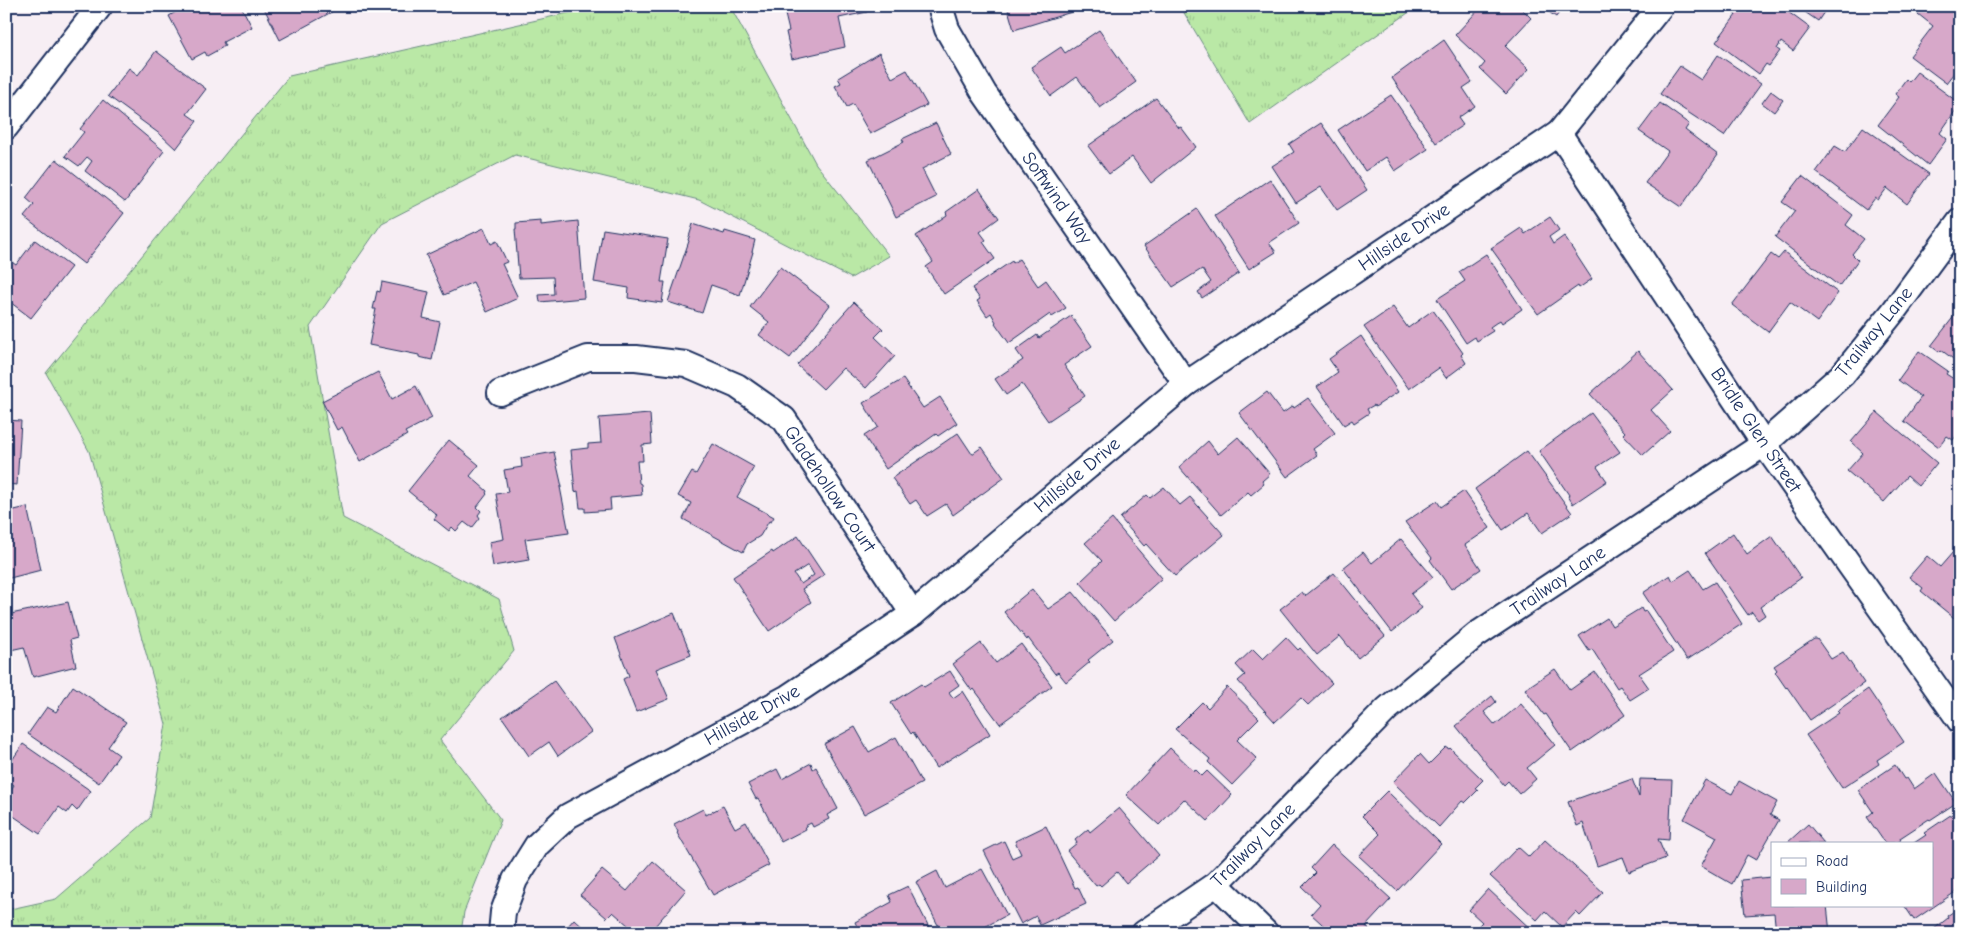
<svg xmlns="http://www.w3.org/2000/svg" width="1966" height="939" font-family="'Comic Neue',sans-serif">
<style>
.grass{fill:url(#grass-tufts);stroke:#6a8c82}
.building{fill:#d7a8c9;stroke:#1b2f5e;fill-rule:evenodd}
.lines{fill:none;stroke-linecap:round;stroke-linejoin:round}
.street-casing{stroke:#1b2f5e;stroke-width:28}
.street{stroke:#fff;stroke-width:24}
.labels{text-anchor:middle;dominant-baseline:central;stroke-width:4.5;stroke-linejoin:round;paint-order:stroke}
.street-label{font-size:19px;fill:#1b2f5e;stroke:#fff}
</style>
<defs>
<pattern id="grass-tufts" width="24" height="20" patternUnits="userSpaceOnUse" patternTransform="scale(1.25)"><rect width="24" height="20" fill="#bae8a6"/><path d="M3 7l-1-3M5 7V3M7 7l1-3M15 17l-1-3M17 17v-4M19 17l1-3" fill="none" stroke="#9fc791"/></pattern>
</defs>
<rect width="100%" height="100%" fill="#f7eef4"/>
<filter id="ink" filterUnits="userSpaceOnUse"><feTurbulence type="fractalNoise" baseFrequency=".02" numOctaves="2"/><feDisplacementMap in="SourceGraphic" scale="10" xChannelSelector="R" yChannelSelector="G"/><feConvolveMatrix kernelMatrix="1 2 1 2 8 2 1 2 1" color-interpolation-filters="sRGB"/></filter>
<g filter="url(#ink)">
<g class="grass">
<path d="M599,6H730L816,164L889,256L851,278L699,200L515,155L382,223L310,327L343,518L499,599L514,651L440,740L501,820L464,912L461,933H6V910L56,899L150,818L166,724L89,451L46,373L289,76Z"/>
<path d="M1180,6H1418L1250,124Z"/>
</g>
<g class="building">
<path d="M186,6H241L252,27L223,42L225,46L207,56L205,52L192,59L169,16Z"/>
<path d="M263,6H335L337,9L280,40Z"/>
<path d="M365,6H382L366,10Z"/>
<path d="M783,6H865L867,12L839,18L845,47L792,59L786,32L789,31Z"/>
<path d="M1007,6H1077L1078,10L1014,30Z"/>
<path d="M1482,6H1519L1531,18L1505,46L1529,69L1506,94L1480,69L1485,63L1455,35Z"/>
<path d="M1544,6H1564L1556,17L1543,8Z"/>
<path d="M1729,6H1780L1810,28L1793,51L1781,42L1777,49L1780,51L1769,66L1766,64L1759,74L1716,42L1736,15L1727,8Z"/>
<path d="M1796,6H1828L1818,21Z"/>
<path d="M1924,6H1949L1960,15V65L1946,83L1910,56L1933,26L1918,14Z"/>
<path d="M1099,30L1136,82L1100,108L1077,77L1051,96L1031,67L1061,47L1065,53Z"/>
<path d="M1444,40L1472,82L1463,88L1475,106L1458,118L1463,125L1436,143L1392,78Z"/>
<path d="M156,51L206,89L187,114L197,121L176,149L161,135L108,96L129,68L138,75Z"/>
<path d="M879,53L892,78L907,70L927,105L870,134L853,104L847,107L835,86L841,83L838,78Z"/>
<path d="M1718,55L1761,84L1724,136L1660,94L1680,66L1701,80Z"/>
<path d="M1917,72L1955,100L1953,104L1958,107L1940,133L1947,139L1928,165L1878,125L1899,97L1895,94L1906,79L1909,82Z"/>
<path d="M1771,91L1783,100L1774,112L1762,103Z"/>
<path d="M1391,95L1428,149L1395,171L1386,157L1365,171L1338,130Z"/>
<path d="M1156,98L1179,128L1181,127L1196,147L1151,183L1132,157L1109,174L1088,146Z"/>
<path d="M103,100L164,151L125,202L85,171L92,161L87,157L79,166L65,156L84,132L80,129Z"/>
<path d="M1660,103L1689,124L1685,130L1718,155L1681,207L1645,183L1668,151L1639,131Z"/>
<path d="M936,123L951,154L922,169L936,197L896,217L868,160L904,142L902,139Z"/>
<path d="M1321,123L1367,190L1337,210L1321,187L1296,203L1272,166L1294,152L1289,144Z"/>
<path d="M1863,127L1929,174L1907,204L1887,188L1878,200L1875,198L1866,210L1816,172L1835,146L1845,152Z"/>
<path d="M56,159L124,213L84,264L24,217L34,205L26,198Z"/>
<path d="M1802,176L1853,215L1846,225L1864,239L1852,254L1858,260L1839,286L1775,237L1795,211L1782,202Z"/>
<path d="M1270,179L1299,223L1269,243L1276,252L1249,269L1215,216Z"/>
<path d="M979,189L999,218L980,232L986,240L983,242L995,259L944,294L926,267L933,262L916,236L947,215L946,212Z"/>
<path d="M1197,209L1239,273L1202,298L1198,292L1211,282L1202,269L1173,287L1144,246Z"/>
<path d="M1550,217L1559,230L1549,237L1553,244L1564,236L1592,279L1579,288L1578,286L1538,314L1491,248L1521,228L1525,234Z"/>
<path d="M541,221V225L578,221L584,298L540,302L539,295L554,294L553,277L519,278L515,229H516V223Z"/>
<path d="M693,224L724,234L725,231L755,240L752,252H753L740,295L711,285L702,313L668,302L689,241L688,240Z"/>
<path d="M484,228L491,244L497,241L507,262L502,264L518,298L487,312L473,282L444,295L426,255Z"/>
<path d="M603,229L668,239L661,282H665L662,303L628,298L629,288L594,282Z"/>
<path d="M35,240L71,267L31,318L6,299V258L16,265Z"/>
<path d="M1784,252L1838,293L1817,322L1790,302L1768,332L1732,305L1771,254L1778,259Z"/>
<path d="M1486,254L1522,309L1502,323L1500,320L1490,327L1493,331L1477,341L1475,337L1466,343L1437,299L1465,281L1459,272Z"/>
<path d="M1019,259L1038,286L1046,280L1066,308L1052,317L1050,314L1009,343L995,323L996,322L991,313L987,316L977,301L980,299L972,288L1012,261L1013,263Z"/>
<path d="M780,267L830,305L790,358L759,335L769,322L750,307Z"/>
<path d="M382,282L429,292L423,318L440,322L432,360L419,357V355L369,345L376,309H373L377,291L380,292Z"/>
<path d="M854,302L883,329L875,337L895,356L866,388L843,368L823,389L797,365Z"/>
<path d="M1393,307L1408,328L1433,310L1463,353L1461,355L1466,363L1446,378L1439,368L1409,389L1364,327Z"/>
<path d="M1955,315L1960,318V364L1941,350L1939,352L1931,346Z"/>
<path d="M1071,316L1092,346L1064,365L1085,396L1048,421L1022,384L1006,395L995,379L1023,360L1016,350L1037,335L1039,338Z"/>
<path d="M6,318L11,322L6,329Z"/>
<path d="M1361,336L1398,392L1375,407L1374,405L1367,409L1369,413L1354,423L1352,420L1344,425L1317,387L1338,372L1329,359Z"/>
<path d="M1638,351L1673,390L1651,410L1670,431L1643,455L1623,434L1625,432L1590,394Z"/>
<path d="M1919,351L1948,371L1946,374L1960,383V431L1953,440L1947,436L1939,447L1904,421L1921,397L1898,380Z"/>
<path d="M378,372L392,399L416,386L432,418L405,432L407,435L360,462L342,427L337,430L322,401Z"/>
<path d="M903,379L923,408L940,397L957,423L938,436L936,434L886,469L864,436L878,427L863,403Z"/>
<path d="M1267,392L1283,413L1293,406L1294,408L1308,398L1335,433L1313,449L1317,455L1287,477L1239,413Z"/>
<path d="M1877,412L1937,463L1918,486L1907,476L1884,502L1847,471L1863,453L1851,442Z"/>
<path d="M1591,413L1620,452L1597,467L1607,481L1573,504L1568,496L1569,495L1539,451Z"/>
<path d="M650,414L652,444L642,445L643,461H637L639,483L641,484L642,495L610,498L611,510L585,512V508H580L578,491L575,492L571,450L588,448V444L601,443L599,418Z"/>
<path d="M6,420L21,421L17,485L6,484Z"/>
<path d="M958,433L972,454L982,447L1004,478L953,515L946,504L927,516L916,500L910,504L892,478Z"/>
<path d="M1238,437L1270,474L1262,481L1264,484L1251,495L1248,492L1221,515L1179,467L1208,441L1218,454Z"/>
<path d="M449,440L479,465L470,476L487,491L486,493L487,494L477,507L481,511L478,515L480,518L472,528L464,522L456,531L452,527L449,531L434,519L437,515L408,491Z"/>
<path d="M713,444L754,467L737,497L774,517L771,522L769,521L760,536L747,544L743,552L683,519L691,503L678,496L692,472L696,474Z"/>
<path d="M1527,451L1572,513L1542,533L1528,513L1503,530L1475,489Z"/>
<path d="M554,452L562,487H560L569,533L525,539L529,560L493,566L489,542L504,539L496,494L508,492L504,470L522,467L521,458Z"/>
<path d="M1164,487L1180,505L1190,497L1224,535L1175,576L1146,544L1144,546L1120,518L1147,495L1150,498Z"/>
<path d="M1464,491L1490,528L1465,545L1481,569L1451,589L1430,560L1432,558L1405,522L1437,501L1441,507Z"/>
<path d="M27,507L41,570L6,579V512Z"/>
<path d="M1112,519L1162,578L1114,621L1080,582L1102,561L1085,543Z"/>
<path d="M1733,533L1747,554L1772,536L1801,578L1760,607L1765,615L1758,620L1752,612L1748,615L1705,553Z"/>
<path d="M798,536L824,575L802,589L811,602L769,631L733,577L772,551L773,553ZM808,565L814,575L801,584L794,574Z"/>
<path d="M1401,539L1433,577L1411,594L1422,608L1392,632L1343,568L1363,552L1372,563Z"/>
<path d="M1960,544V621L1959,622L1921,591L1923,588L1909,577L1927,556L1940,567Z"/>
<path d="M1690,570L1703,589L1715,582L1742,624L1687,660L1643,593L1670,575L1673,581Z"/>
<path d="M1334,573L1385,636L1358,658L1340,636L1317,655L1280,609L1302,592L1305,596Z"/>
<path d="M1032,589L1048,609L1073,592L1113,640L1088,660L1090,662L1066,682L1058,672L1055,674L1028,638L1027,640L1004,612Z"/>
<path d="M68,602L77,638L70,640L76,666L33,677L24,647L6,651V615Z"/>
<path d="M1641,608L1643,612L1646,611L1673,652L1639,674L1649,688L1630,700L1620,686L1617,688L1592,649L1589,651L1579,636L1607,618L1612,626Z"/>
<path d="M674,613L691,655L656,669L669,699L636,712L623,679L629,676L615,638Z"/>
<path d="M1286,637L1298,650L1300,648L1332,683L1308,705L1301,698L1275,722L1238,681L1245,675L1236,665L1253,649L1263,659Z"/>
<path d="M1814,639H1817L1831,659L1843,652L1864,683L1810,720L1787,687L1786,688L1775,672L1777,670L1774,666Z"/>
<path d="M981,643L996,663L1021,644L1052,686L1000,724L974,689L972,691L953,664Z"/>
<path d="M1555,669L1570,690L1595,672L1625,715L1572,752L1546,714L1544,715L1525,689Z"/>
<path d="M950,671L959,685L949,692L953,698L963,691L990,734L936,768L913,732L911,734L891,703L921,684L924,687Z"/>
<path d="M554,681L591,732L558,756L549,742L529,756L502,717Z"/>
<path d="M73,686L126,722L108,747L119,755L99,783L28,734L47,707L56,712Z"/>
<path d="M1227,687L1259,718L1237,740L1257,759L1232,785L1208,762L1210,759L1175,729L1202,702L1208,708Z"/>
<path d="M1868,689L1904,742L1877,760L1879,764L1842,788L1806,735L1839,713L1837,711Z"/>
<path d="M1492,696L1496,702L1484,712L1495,725L1521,704L1555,745L1527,768L1536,779L1519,794L1508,781L1504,785L1456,726Z"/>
<path d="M855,727L869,752L896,737L922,783L864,814L824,744Z"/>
<path d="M23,744L91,791L77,811L72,806L67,813L59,807L40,834L6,811V797L14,785L6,779V769Z"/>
<path d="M1446,747L1449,749L1450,748L1483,780L1475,788L1478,790L1465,803L1462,801L1439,827L1393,782L1420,754L1429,764Z"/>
<path d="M1170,748L1194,771L1195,769L1202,776L1207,771L1232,795L1208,821L1184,799L1159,825L1126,795Z"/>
<path d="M811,763L813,769L816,767L838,809L827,815L829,819L813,827L811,823L805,826L806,829L781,842L758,798L756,799L748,784L777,769L782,779Z"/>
<path d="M1895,765L1904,779L1907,778L1914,789L1936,773L1956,803L1930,820L1929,819L1900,838L1901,840L1897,843H1885L1867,817L1873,812L1858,790Z"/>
<path d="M1632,779L1639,797L1640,779L1672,780L1669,840L1658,839L1666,858L1629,872L1623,857L1597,866L1583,823L1577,826L1568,802Z"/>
<path d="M1705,780L1732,794L1739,781L1777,802L1770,815L1779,820L1756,860L1747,855L1732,884L1701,866L1717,837L1684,819Z"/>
<path d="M1387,791L1441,844L1397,891L1359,856L1380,834L1362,816Z"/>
<path d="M723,806L735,828L746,822L769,865L713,895L677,833L678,832L674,824L703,809L706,815Z"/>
<path d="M1119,808L1159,855L1126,883L1117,872L1101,886L1099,884L1096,886L1067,851L1077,843L1075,840L1088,829L1090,832Z"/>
<path d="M1955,812L1960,819V889L1914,920L1904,905H1932V843H1914L1926,835L1924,833Z"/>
<path d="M1808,824L1824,843H1787Z"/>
<path d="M1046,826L1075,888L1078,887L1086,904L1040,925L1036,916L1021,924L984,851L1004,841L1012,858L1021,854L1015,841Z"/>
<path d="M1545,840L1603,892L1580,916L1576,912L1562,927L1545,911L1537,920L1490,876L1518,847L1529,857Z"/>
<path d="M1332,845L1391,899L1366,926L1372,933H1332L1311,914L1320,904L1302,887L1316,873L1311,868Z"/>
<path d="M653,861L686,890L649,933H637L613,912L607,918L580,895L602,870L627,891Z"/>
<path d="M982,869L1007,915L979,930L981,933H942L916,882L937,871L945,888Z"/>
<path d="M1772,877V905H1827L1830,933H1776L1774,913L1745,915L1741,880Z"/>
<path d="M908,886L932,933H860L855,922L892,902L889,895Z"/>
<path d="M1488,889L1535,933H1471L1482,922L1469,910Z"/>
<path d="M1960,907V933H1929L1948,918L1947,916Z"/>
<path d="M574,919L589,933H562Z"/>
</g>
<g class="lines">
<g class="street-casing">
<g id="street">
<path d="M940,6L947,29L984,93L1186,384"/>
<path d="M6,127L100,6"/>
<path d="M1559,133L1764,444L1960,721"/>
<path d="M500,393L588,358H636L686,364L737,386L784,419L913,614"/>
<path d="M1216,884L1266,933"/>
<path d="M501,933L503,912L515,880L537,845L568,816L788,697L913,614L1186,384L1559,133L1661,6"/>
<path d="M1144,933L1216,884L1387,709L1476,635L1764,444L1843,374L1893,312L1960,221"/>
</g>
</g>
<use href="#street" class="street"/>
</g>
</g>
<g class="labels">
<g class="street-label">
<text transform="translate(1057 198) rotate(55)">Softwind Way</text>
<text transform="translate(1404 237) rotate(-34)">Hillside Drive</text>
<text transform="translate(1874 332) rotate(-51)">Trailway Lane</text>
<text transform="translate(1756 430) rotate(56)">Bridle Glen Street</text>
<text transform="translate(1077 475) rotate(-40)">Hillside Drive</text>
<text transform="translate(830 489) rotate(56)">Gladehollow Court</text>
<text transform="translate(1558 581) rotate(-34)">Trailway Lane</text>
<text transform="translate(752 715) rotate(-29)">Hillside Drive</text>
<text transform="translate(1253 845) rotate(-45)">Trailway Lane</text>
</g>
</g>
<rect width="1966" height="939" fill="none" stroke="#fff" stroke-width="25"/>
<rect x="12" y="12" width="1941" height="914" fill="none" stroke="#1b2f5e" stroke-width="2" filter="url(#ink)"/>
<rect x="1771" y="842" width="162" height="65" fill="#ffffff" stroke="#a4acbf"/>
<rect x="1781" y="858" width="25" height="8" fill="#ffffff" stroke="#a4acbf"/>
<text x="1816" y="866" font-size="15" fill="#1b2f5e">Road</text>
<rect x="1781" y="879" width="25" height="15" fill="#d7a8c9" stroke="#a4acbf"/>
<text x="1816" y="892" font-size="15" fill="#1b2f5e">Building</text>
</svg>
